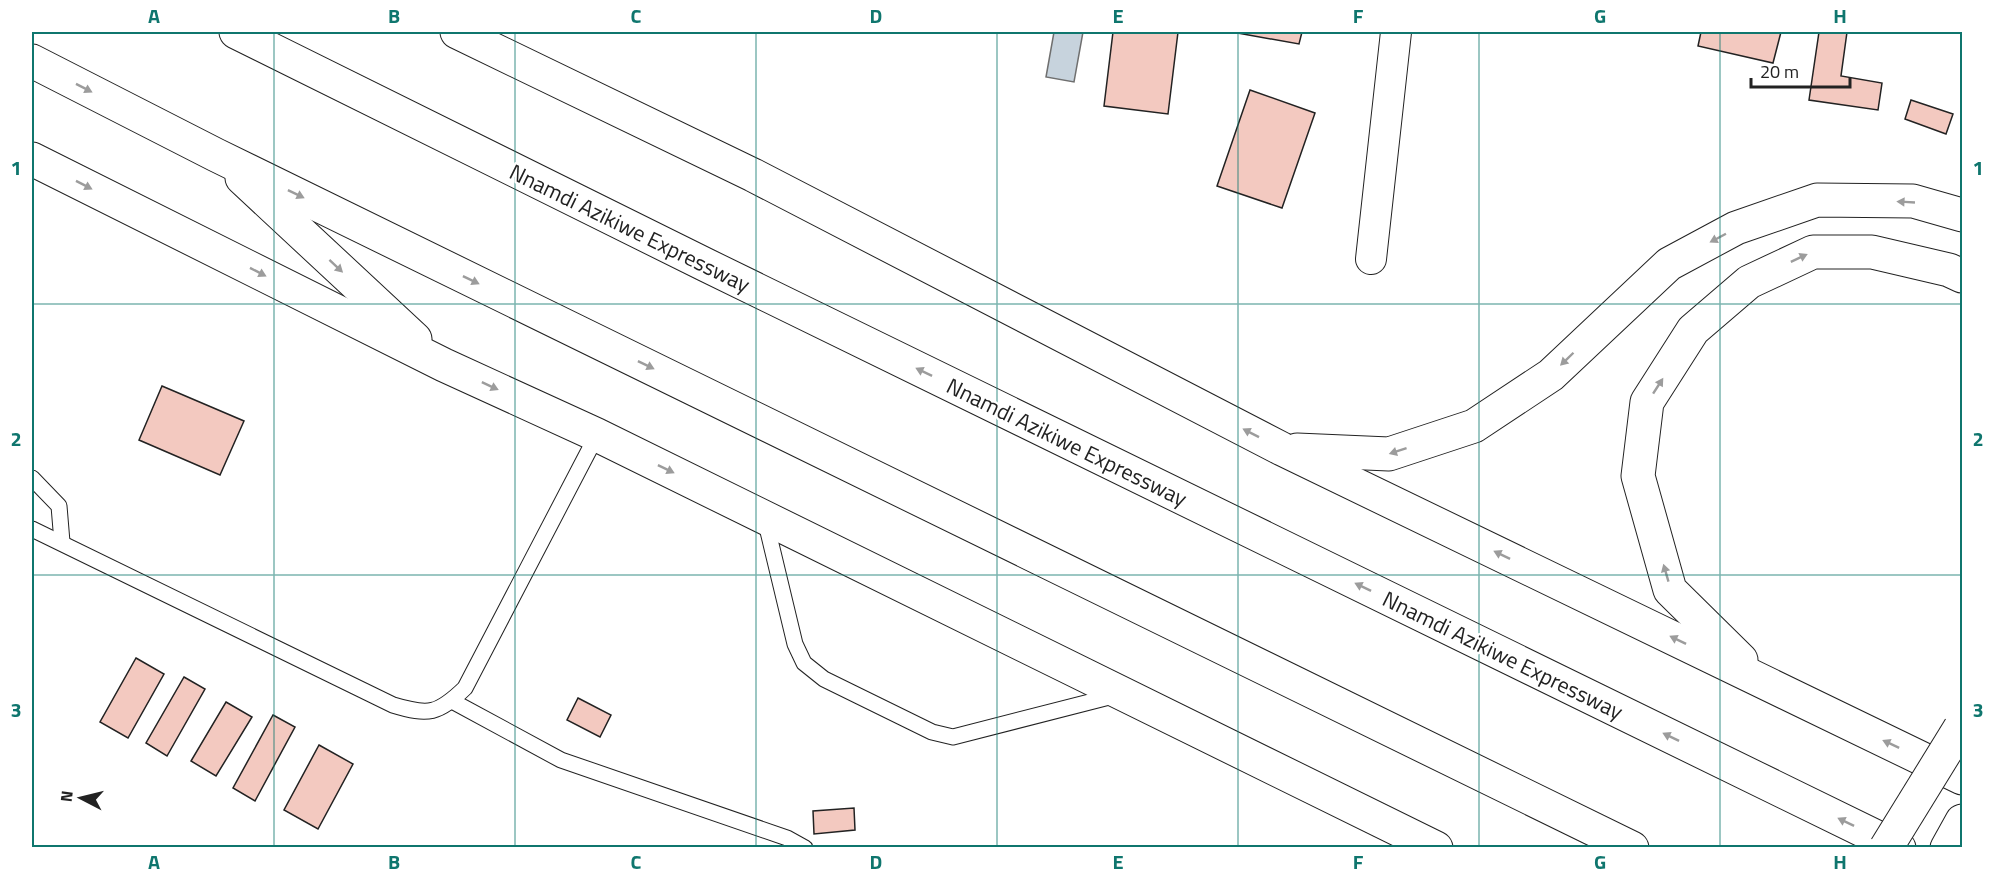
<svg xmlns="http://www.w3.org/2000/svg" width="1994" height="879" font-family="'Titillium Web',sans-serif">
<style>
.water{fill:#c7d3dd;stroke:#6f6f6f;stroke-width:1.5}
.building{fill:#f3c9c0;stroke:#222;stroke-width:1.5}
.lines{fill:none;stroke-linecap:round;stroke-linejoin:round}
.lane-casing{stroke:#222;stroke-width:17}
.street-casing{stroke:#222;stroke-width:32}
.secondary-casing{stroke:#222;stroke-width:35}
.highway-casing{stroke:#222;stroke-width:35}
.lane{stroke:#fff;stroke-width:15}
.street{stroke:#fff;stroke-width:30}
.secondary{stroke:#fff;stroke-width:33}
.highway{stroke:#fff;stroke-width:33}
.secondary-bridge-casing{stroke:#222;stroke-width:35;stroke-linecap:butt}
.secondary-bridge{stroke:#fff;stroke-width:33}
.oneway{fill:#9c9c9c}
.grid{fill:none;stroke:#0f766e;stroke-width:1.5;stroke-opacity:0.55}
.labels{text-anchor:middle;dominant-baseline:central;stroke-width:4.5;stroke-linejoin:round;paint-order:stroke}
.street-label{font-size:22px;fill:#222;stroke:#fff}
.neatline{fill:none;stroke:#0f766e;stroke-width:2}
.grid-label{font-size:20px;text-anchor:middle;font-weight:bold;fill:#0f766e}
</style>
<rect width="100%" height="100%" fill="#fff"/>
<path class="water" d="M1054,32H1083L1074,82L1046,77Z"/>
<g class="building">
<path d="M1113,32H1178L1168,114L1104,106Z"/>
<path d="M1232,32H1302L1299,44Z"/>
<path d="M1701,32H1781L1773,63L1698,46Z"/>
<path d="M1819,32H1847L1841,76L1882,83L1878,110L1809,100Z"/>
<path d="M1250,90L1315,113L1282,208L1217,186Z"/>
<path d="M1911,100L1953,114L1946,134L1905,119Z"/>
<path d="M162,386L244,421L220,475L139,440Z"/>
<path d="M136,658L164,674L128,738L100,722Z"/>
<path d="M184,677L205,689L167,756L146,743Z"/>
<path d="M578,698L611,715L600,737L567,720Z"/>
<path d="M226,702L252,717L216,776L191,761Z"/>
<path d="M273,715L295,727L255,801L233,788Z"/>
<path d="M319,745L353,764L318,829L284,810Z"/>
<path d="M854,808L855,830L814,834L813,811Z"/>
</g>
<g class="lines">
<g class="lane-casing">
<g id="lane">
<path d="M32,478L59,506L62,542"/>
<path d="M765,519L795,644L804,663L824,679L932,732L953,737L1117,695"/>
<path d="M32,529L393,705C429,716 438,714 465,688L597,435"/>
<path d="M452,701L561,760L787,838L805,848"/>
</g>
</g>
<g class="street-casing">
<path id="street" d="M1371,259L1396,32"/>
</g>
<g class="secondary-casing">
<path id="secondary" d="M1947,848L1962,821"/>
</g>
<g class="highway-casing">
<g id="highway">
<path d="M236,32L706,265L1899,848"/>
<path d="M457,32L753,175L1282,449L1962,778"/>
<path d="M32,61L216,155L1632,848"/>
<path d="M32,159L444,365L597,435L1436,848"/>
<path d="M242,178L415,339"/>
<path d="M1297,450L1389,454L1474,426L1551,375L1669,264L1736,228L1817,200L1913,201L1962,215"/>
<path d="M1741,660L1670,590L1638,476L1647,402L1693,330L1749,282L1813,252H1872L1949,270L1962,276"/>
</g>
</g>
<use href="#lane" class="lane"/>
<use href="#street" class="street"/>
<use href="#secondary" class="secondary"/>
<use href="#highway" class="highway"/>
<g class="secondary-bridge-casing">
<path id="secondary-bridge" d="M1886,848L1960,728"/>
</g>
<use href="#secondary-bridge" class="secondary-bridge"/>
</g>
<defs><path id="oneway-solid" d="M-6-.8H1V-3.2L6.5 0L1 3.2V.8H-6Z" transform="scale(1.5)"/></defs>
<g class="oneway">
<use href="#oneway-solid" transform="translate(84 88) rotate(27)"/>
<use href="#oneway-solid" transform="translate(84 185) rotate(27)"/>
<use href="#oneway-solid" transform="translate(296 194) rotate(26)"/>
<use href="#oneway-solid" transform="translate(1906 202) rotate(-177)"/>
<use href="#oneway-solid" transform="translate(1718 238) rotate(152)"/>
<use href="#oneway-solid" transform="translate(1799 258) rotate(-25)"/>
<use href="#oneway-solid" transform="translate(336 266) rotate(43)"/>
<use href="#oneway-solid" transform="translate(258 272) rotate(27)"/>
<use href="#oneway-solid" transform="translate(471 280) rotate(26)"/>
<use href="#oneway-solid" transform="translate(1567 359) rotate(136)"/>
<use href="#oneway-solid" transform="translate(646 365) rotate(26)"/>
<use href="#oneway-solid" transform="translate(924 372) rotate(-154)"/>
<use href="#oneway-solid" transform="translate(490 386) rotate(25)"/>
<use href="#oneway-solid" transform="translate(1658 386) rotate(-57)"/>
<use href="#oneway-solid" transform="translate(1251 433) rotate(-153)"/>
<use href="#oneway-solid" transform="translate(1398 451) rotate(162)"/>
<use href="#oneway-solid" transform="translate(666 469) rotate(26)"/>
<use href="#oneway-solid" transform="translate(1502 555) rotate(-154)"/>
<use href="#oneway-solid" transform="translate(1666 573) rotate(-106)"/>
<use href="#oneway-solid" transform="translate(1363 587) rotate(-154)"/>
<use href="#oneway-solid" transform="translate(1678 640) rotate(-154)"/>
<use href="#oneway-solid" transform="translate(1671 737) rotate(-154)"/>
<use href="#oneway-solid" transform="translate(1891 744) rotate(-155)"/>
<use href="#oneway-solid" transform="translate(1846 822) rotate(-154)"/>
</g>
<path class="grid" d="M274,32V848M515,32V848M756,32V848M997,32V848M1238,32V848M1479,32V848M1720,32V848M32,304H1962M32,575H1962"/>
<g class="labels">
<g class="street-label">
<text transform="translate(630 228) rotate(26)">Nnamdi Azikiwe Expressway</text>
<text transform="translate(1067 442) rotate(26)">Nnamdi Azikiwe Expressway</text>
<text transform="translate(1503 655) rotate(26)">Nnamdi Azikiwe Expressway</text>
</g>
</g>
<rect width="1994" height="879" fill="none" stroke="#ffffff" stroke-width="66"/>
<g transform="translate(81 798) rotate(277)" stroke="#ffffff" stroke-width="4.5" paint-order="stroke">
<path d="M0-4.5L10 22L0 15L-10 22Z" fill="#222222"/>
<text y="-9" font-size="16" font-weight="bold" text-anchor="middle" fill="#222222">N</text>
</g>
<path d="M1751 78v9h99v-9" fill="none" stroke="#222222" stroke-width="3"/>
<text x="1760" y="78" font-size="18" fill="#222222" stroke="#ffffff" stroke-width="4.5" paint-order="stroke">20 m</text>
<rect x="33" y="33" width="1928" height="813" class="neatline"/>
<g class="grid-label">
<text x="154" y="23">A</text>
<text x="394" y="23">B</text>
<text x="636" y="23">C</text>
<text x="876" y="23">D</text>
<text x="1118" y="23">E</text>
<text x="1358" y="23">F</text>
<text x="1600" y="23">G</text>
<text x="1840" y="23">H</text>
<text x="16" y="175">1</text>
<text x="1978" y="175">1</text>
<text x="16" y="446">2</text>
<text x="1978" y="446">2</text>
<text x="16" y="717">3</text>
<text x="1978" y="717">3</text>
<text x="154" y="869">A</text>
<text x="394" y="869">B</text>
<text x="636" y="869">C</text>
<text x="876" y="869">D</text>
<text x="1118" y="869">E</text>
<text x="1358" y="869">F</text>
<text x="1600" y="869">G</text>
<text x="1840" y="869">H</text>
</g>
</svg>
